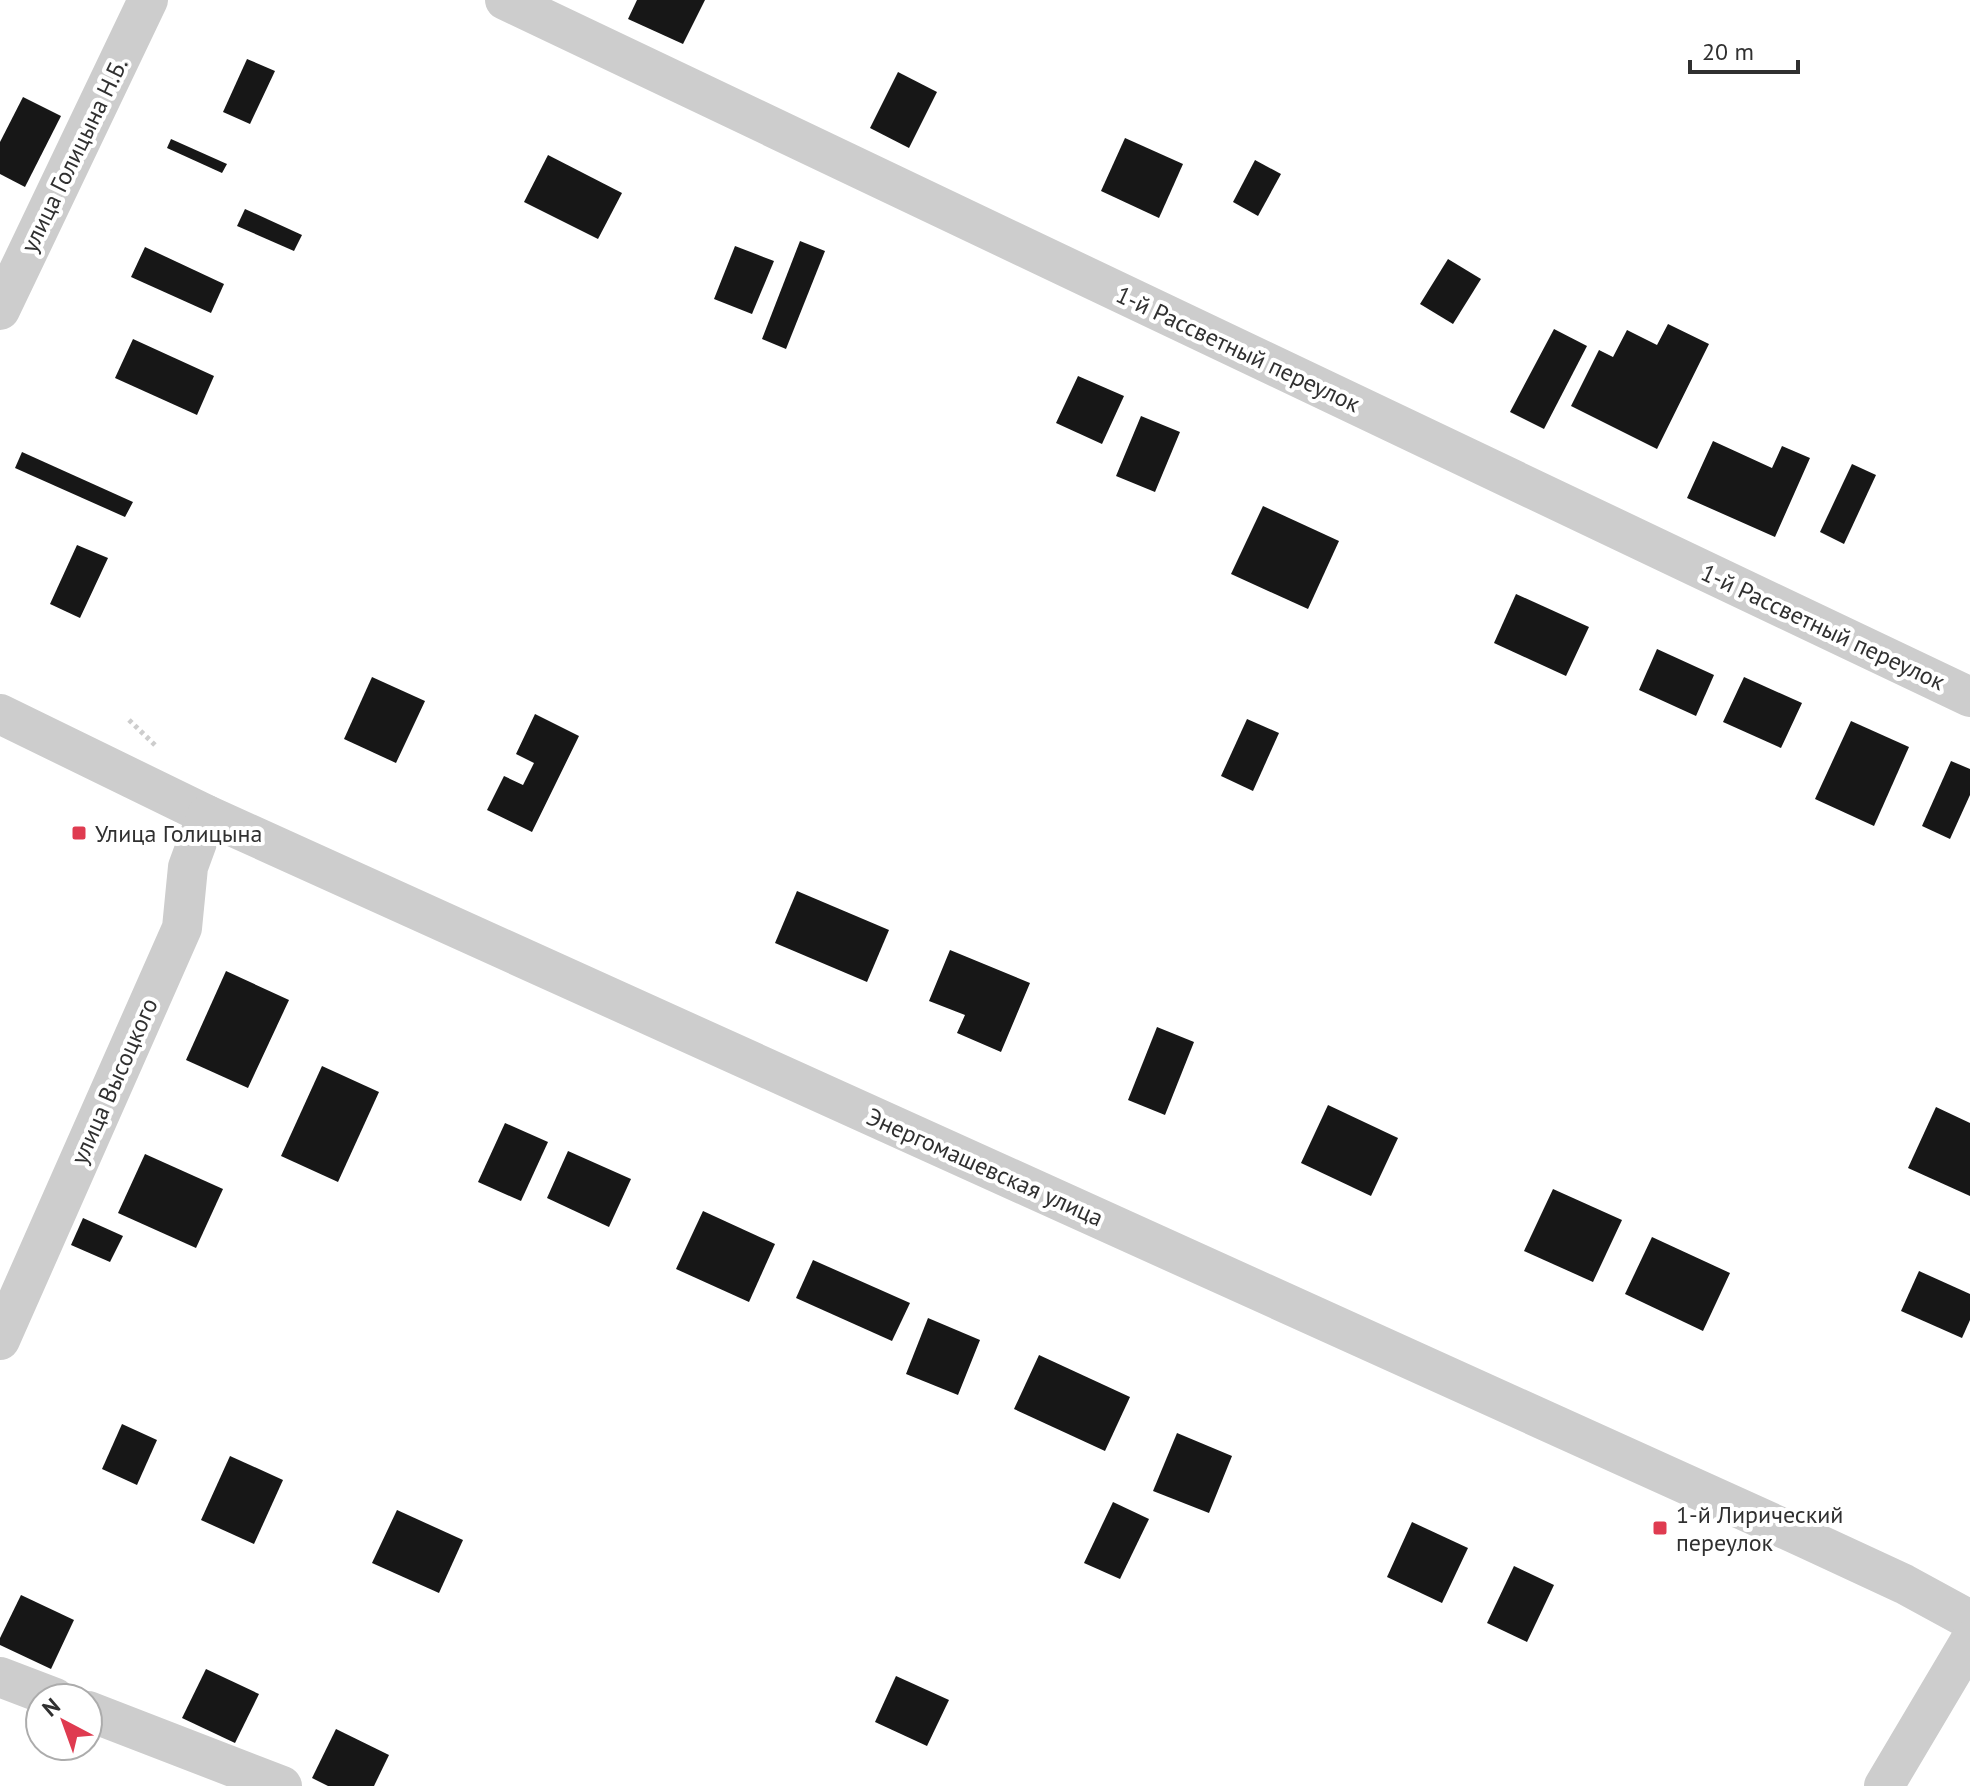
<svg xmlns="http://www.w3.org/2000/svg" width="1970" height="1786" font-family="'PT Sans',sans-serif">
<style>
.building{fill:#171717}
.lines{fill:none;stroke-linecap:round;stroke-linejoin:round}
.path{stroke:#cdcdcd;stroke-width:5;stroke-dasharray:4 4;stroke-linecap:butt}
.street{stroke:#cdcdcd;stroke-width:40}
.poi-dot{fill:#df3b50;stroke:#fff;stroke-width:3}
.labels{text-anchor:middle;dominant-baseline:central;stroke-width:8;stroke-linejoin:round;paint-order:stroke}
.street-label{font-size:24px;fill:#303030;stroke:#fff}
.poi-label{font-size:24px;fill:#303030;stroke:#fff;text-anchor:start}
</style>
<rect width="100%" height="100%" fill="#fff"/>
<g class="building">
<path d="M637,0H705L683,44L628,19Z"/>
<path d="M247,59L275,71L250,124L223,112Z"/>
<path d="M898,72L937,92L909,148L870,128Z"/>
<path d="M23,97L61,116L25,187L0,174V142Z"/>
<path d="M1125,138L1183,164L1159,218L1101,191Z"/>
<path d="M171,139L227,164L222,173L167,148Z"/>
<path d="M548,155L622,193L598,239L524,202Z"/>
<path d="M1255,160L1281,174L1258,216L1233,202Z"/>
<path d="M245,209L302,235L294,251L237,226Z"/>
<path d="M800,241L825,251L786,349L762,339Z"/>
<path d="M735,246L774,261L752,314L714,299Z"/>
<path d="M145,247L224,284L211,313L131,277Z"/>
<path d="M1448,259L1481,279L1453,324L1420,304Z"/>
<path d="M1668,324L1709,344L1657,449L1571,406L1599,350L1613,357L1627,330L1657,345Z"/>
<path d="M1554,329L1587,346L1544,429L1510,412Z"/>
<path d="M133,339L214,376L197,415L115,378Z"/>
<path d="M1078,376L1124,396L1102,444L1056,423Z"/>
<path d="M1141,416L1180,432L1155,492L1116,476Z"/>
<path d="M1713,441L1772,468L1782,446L1810,458L1775,537L1687,498Z"/>
<path d="M22,452L133,502L125,517L15,468Z"/>
<path d="M1852,464L1876,475L1844,544L1820,532Z"/>
<path d="M1263,506L1339,541L1308,609L1231,574Z"/>
<path d="M77,545L108,558L80,618L50,604Z"/>
<path d="M1516,594L1589,627L1566,676L1494,643Z"/>
<path d="M1657,649L1714,675L1696,716L1639,690Z"/>
<path d="M372,677L425,701L396,763L344,739Z"/>
<path d="M1744,677L1802,703L1781,748L1723,722Z"/>
<path d="M535,714L579,736L532,832L487,810L504,776L523,785L534,763L516,754Z"/>
<path d="M1247,719L1279,733L1253,791L1221,776Z"/>
<path d="M1851,721L1909,747L1874,826L1815,799Z"/>
<path d="M1951,761L1970,769V795L1950,839L1922,826Z"/>
<path d="M797,891L889,930L867,982L775,943Z"/>
<path d="M950,950L1030,983L1001,1052L957,1033L965,1015L929,1001Z"/>
<path d="M226,971L289,1000L248,1088L186,1060Z"/>
<path d="M1157,1027L1194,1042L1165,1115L1128,1100Z"/>
<path d="M322,1066L379,1092L338,1182L281,1156Z"/>
<path d="M1328,1105L1398,1138L1371,1196L1301,1163Z"/>
<path d="M1936,1107L1970,1123V1196L1908,1168Z"/>
<path d="M505,1123L548,1142L521,1201L478,1182Z"/>
<path d="M568,1151L631,1179L609,1227L547,1198Z"/>
<path d="M145,1154L223,1189L196,1248L118,1213Z"/>
<path d="M1553,1189L1622,1220L1593,1282L1524,1251Z"/>
<path d="M703,1211L775,1244L749,1302L676,1269Z"/>
<path d="M83,1218L123,1236L110,1262L71,1245Z"/>
<path d="M1652,1237L1730,1273L1703,1331L1625,1294Z"/>
<path d="M813,1260L910,1303L892,1341L796,1298Z"/>
<path d="M1919,1271L1970,1294V1320L1962,1338L1901,1311Z"/>
<path d="M928,1318L980,1340L958,1395L906,1374Z"/>
<path d="M1039,1355L1130,1397L1105,1451L1014,1409Z"/>
<path d="M122,1424L157,1440L137,1485L102,1469Z"/>
<path d="M1177,1433L1232,1456L1209,1513L1153,1491Z"/>
<path d="M230,1456L283,1480L254,1544L201,1520Z"/>
<path d="M1113,1502L1149,1519L1120,1579L1084,1563Z"/>
<path d="M397,1510L463,1540L439,1593L372,1563Z"/>
<path d="M1412,1522L1468,1548L1442,1603L1387,1577Z"/>
<path d="M1514,1566L1554,1585L1527,1642L1487,1623Z"/>
<path d="M21,1595L74,1620L51,1669L0,1645V1638Z"/>
<path d="M206,1669L259,1694L235,1743L182,1718Z"/>
<path d="M896,1676L949,1700L927,1746L875,1722Z"/>
<path d="M336,1729L389,1755L374,1786H328L312,1778Z"/>
</g>
<g class="lines">
<path class="path" d="M129,720L155,745"/>
<g class="street">
<path d="M505,0L1970,697"/>
<path d="M0,310L148,0"/>
<path d="M0,714L207,815L1807,1539L1904,1584L1970,1620"/>
<path d="M0,1340L182,928L188,867L207,815"/>
<path d="M0,1677L55,1698"/>
<path d="M88,1711L282,1786"/>
<path d="M1884,1786L1970,1641"/>
</g>
</g>
<g class="poi-dot">
<rect x="71" y="825" width="16" height="16" rx="4"/>
<rect x="1652" y="1520" width="16" height="16" rx="4"/>
</g>
<g class="labels">
<g class="street-label">
<text transform="translate(74 155) rotate(-64)">улица Голицына Н.Б.</text>
<text transform="translate(1238 349) rotate(25)">1-й Рассветный переулок</text>
<text transform="translate(1823 627) rotate(25)">1-й Рассветный переулок</text>
<text transform="translate(114 1081) rotate(-66)">улица Высоцкого</text>
<text transform="translate(985 1167) rotate(24)">Энергомашевская улица</text>
</g>
<g class="poi-label">
<text x="95" y="833">Улица Голицына</text>
<text x="1676" y="1514">1-й Лирический<tspan x="1676" dy="28">переулок</tspan></text>
</g>
</g>
<g transform="translate(64 1722) rotate(319)"><circle r="38" fill="#ffffff" stroke="#acacac" stroke-width="2"/>
<path d="M0-6L14 30L0 20L-14 30Z" fill="#df3b50"/>
<text y="-12" font-size="22" font-weight="bold" text-anchor="middle" fill="#303030">N</text>
</g>
<path d="M1690 60v12h108v-12" fill="none" stroke="#303030" stroke-width="4"/>
<text x="1702" y="60" font-size="24" fill="#303030" stroke="#ffffff" stroke-width="6" paint-order="stroke">20 m</text>
</svg>
